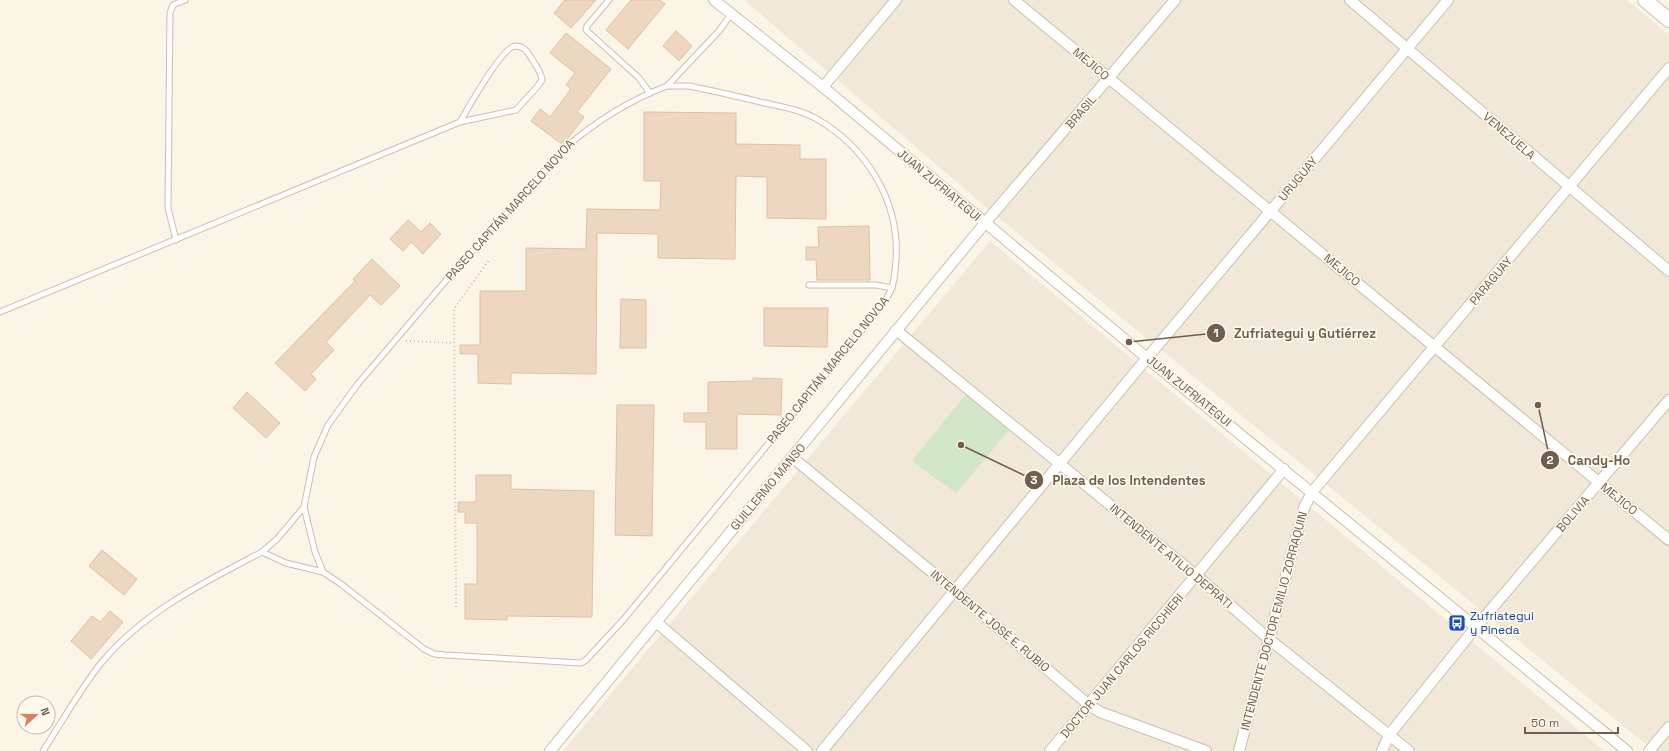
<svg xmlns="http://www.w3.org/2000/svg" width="1669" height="751" font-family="'Space Grotesk',sans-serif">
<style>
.residential{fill:#f2e8d7}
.green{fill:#d1e7c7}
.building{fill:#eed7c1;stroke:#dfc0a3}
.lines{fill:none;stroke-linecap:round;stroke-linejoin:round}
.lane-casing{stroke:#ccbeae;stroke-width:7}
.street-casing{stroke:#ccbeae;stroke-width:12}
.secondary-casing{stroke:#cebfac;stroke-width:16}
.path{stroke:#d3bba4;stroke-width:2;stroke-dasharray:1 3;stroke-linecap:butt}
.lane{stroke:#fff;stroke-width:5}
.street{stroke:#fff;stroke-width:10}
.secondary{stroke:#fff;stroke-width:14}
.labels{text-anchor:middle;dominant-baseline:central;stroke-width:3.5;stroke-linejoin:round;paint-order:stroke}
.street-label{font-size:12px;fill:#725e4e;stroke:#fef9ee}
.transit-label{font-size:12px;fill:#164399;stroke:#fef9ee;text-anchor:start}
.leader{fill:none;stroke:#725e4e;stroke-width:1.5}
.callout-dot{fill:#725e4e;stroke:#fef9ee;stroke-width:1.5}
.mark-label{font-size:12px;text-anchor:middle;font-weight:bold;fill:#fff}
.callout-label{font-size:13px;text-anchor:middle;font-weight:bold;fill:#725e4e;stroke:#fef9ee;stroke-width:3.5;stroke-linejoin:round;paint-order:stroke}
</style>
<rect width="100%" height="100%" fill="#fbf5e8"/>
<g class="residential">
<path d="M744,0H1627L1669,35V751H1654L994,214Z"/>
<path d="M990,241L1604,751H563Z"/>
</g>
<path class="green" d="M966,394L1010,429L956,493L912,461Z"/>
<g class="building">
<path d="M565,0H596L571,28L554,13Z"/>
<path d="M631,0H659L665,4L628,49L606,30Z"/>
<path d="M676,31L692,46L679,61L663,46Z"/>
<path d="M566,33L611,69L577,112L584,117L563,145L531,121L540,109L550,117L571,89L566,85L575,73L550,53Z"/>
<path d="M644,112L736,113V144L800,145V159H826V219L767,218V177L736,176L735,259L658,258V234L597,233L596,374L511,373V384L478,383V354H460V345H480V291H526V248L586,249L587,209L660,210L661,181H644Z"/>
<path d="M408,220L421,232L430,223L441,234L423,254L411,242L403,251L390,239Z"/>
<path d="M869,226L870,280H817L816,260H806V247H819L818,227Z"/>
<path d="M372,259L400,286L381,305L370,295L326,342L334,350L311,374L316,379L305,391L275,363L355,281L353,279Z"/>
<path d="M621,299L646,300V348H620Z"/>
<path d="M764,308H828L827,347L764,346Z"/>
<path d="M753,378L782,379L781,415L737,414V449H706V422H684V413H708V382L753,381Z"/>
<path d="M247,392L280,423L266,438L233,408Z"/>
<path d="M617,405H654L652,536L615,535Z"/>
<path d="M476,475H511V489L594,491L592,617L507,616V620L465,619V584H477V523H465V512H458V502H476Z"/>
<path d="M102,550L137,579L124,595L89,566Z"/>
<path d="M110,611L123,622L91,659L71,641L92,616L100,622Z"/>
</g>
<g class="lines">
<g class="lane-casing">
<g id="lane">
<path d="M609,0L587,26L586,30L639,78L650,93"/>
<path d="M667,86H689L703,89C723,93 744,98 765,103C783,107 801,110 817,119C867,148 900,202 896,260C895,269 895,279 892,287C889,297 882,305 876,313L624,619L586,660L581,663L446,655L434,654L424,649L341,584L323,572L315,552L304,507L314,457L328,425L357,385L449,277L565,148C595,122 630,100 667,86Z"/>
<path d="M667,86L719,31L731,14"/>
<path d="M176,240L168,208L170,13L173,5L185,0"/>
<path d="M809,285H876L892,288"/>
<path d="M0,312L460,122L516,110L537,87L542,80C541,71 535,64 530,56C526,50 523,46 515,46C502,47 468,108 460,122"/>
<path d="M262,552L277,539L304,507"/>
<path d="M43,751C62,722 80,689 102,662C145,611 205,582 262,552L286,563L323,572"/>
</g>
</g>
<g class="street-casing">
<g id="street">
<path d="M714,0L823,87L1147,358L1627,751"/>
<path d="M1014,0L1669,540"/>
<path d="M1350,0L1669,271"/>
<path d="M823,87L896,0"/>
<path d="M896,330L1197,576L1270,640L1409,751"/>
<path d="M793,458L955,591L1089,705L1100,712L1206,751"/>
<path d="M656,622L807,751"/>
<path d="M550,751L985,223L1175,0"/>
<path d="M822,751L1147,358L1448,0"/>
<path d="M1050,751L1284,469"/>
<path d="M1239,751L1304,508L1312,492L1669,68"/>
<path d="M1382,751L1389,735L1476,627L1669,400"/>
<path d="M1649,751L1669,727"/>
</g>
</g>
<g class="secondary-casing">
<path id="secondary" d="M1645,0L1669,20"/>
</g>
<g class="path">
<path d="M406,341L454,343"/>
<path d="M456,607L454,309L489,260"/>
</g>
<use href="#lane" class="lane"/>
<use href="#street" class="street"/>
<use href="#secondary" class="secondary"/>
</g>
<defs>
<g id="bus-square" transform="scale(0.9)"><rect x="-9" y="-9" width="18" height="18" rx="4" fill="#1a4fb4" stroke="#fef9ee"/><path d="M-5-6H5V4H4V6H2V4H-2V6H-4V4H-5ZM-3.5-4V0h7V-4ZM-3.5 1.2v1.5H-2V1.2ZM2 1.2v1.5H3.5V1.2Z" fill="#fff"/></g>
</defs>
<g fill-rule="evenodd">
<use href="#bus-square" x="1457" y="623"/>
</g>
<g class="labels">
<g class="street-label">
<text transform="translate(1091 64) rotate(40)">MEJICO</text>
<text transform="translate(1081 112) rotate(-49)">BRASIL</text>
<text transform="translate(1509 136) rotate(41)">VENEZUELA</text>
<text transform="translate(1298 179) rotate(-50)">URUGUAY</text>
<text transform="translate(939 185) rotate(40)">JUAN ZUFRIATEGUI</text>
<text transform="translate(510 210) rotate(-48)">PASEO CAPITÁN MARCELO NOVOA</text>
<text transform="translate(1342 270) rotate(40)">MEJICO</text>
<text transform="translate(1491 281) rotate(-50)">PARAGUAY</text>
<text transform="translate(828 370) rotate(-51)">PASEO CAPITÁN MARCELO NOVOA</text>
<text transform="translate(1189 391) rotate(39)">JUAN ZUFRIATEGUI</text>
<text transform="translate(768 487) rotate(-50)">GUILLERMO MANSO</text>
<text transform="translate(1619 499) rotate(39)">MEJICO</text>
<text transform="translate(1573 514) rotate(-49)">BOLIVIA</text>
<text transform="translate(1171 556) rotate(40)">INTENDENTE ATILIO DEPRATI</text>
<text transform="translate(990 621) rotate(40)">INTENDENTE JOSÉ E. RUBIO</text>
<text transform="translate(1274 621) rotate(-75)">INTENDENTE DOCTOR EMILIO ZORRAQUIN</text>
<text transform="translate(1122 666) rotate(-50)">DOCTOR JUAN CARLOS RICCHIERI</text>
</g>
<g class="transit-label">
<text x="1470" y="616">Zufriategui<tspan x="1470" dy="14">y Pineda</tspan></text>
</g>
</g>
<path class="leader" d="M1129 342L1216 333M1538 405L1550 460M961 445L1034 480"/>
<g class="callout-dot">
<circle cx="1129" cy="342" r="4"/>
<circle cx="1538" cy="405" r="4"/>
<circle cx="961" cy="445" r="4"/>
<circle cx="1216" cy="333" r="10"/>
<circle cx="1550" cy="460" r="10"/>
<circle cx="1034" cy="480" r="10"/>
</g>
<g class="mark-label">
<text x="1216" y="337">1</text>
<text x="1550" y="464">2</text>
<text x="1034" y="484">3</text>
</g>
<g class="callout-label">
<text x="1305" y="338">Zufriategui y Gutiérrez</text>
<text x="1599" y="465">Candy-Ho</text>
<text x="1129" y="485">Plaza de los Intendentes</text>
</g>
<g transform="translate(36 715) rotate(69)"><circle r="19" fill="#fef9ee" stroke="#c6bbae"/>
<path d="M0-3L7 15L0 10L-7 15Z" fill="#da8157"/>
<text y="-6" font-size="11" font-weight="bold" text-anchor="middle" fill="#725e4e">N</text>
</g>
<path d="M1525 727v6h93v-6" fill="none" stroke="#725e4e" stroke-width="2"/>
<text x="1531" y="727" font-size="12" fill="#725e4e" stroke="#fef9ee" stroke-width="3" paint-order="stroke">50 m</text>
</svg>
